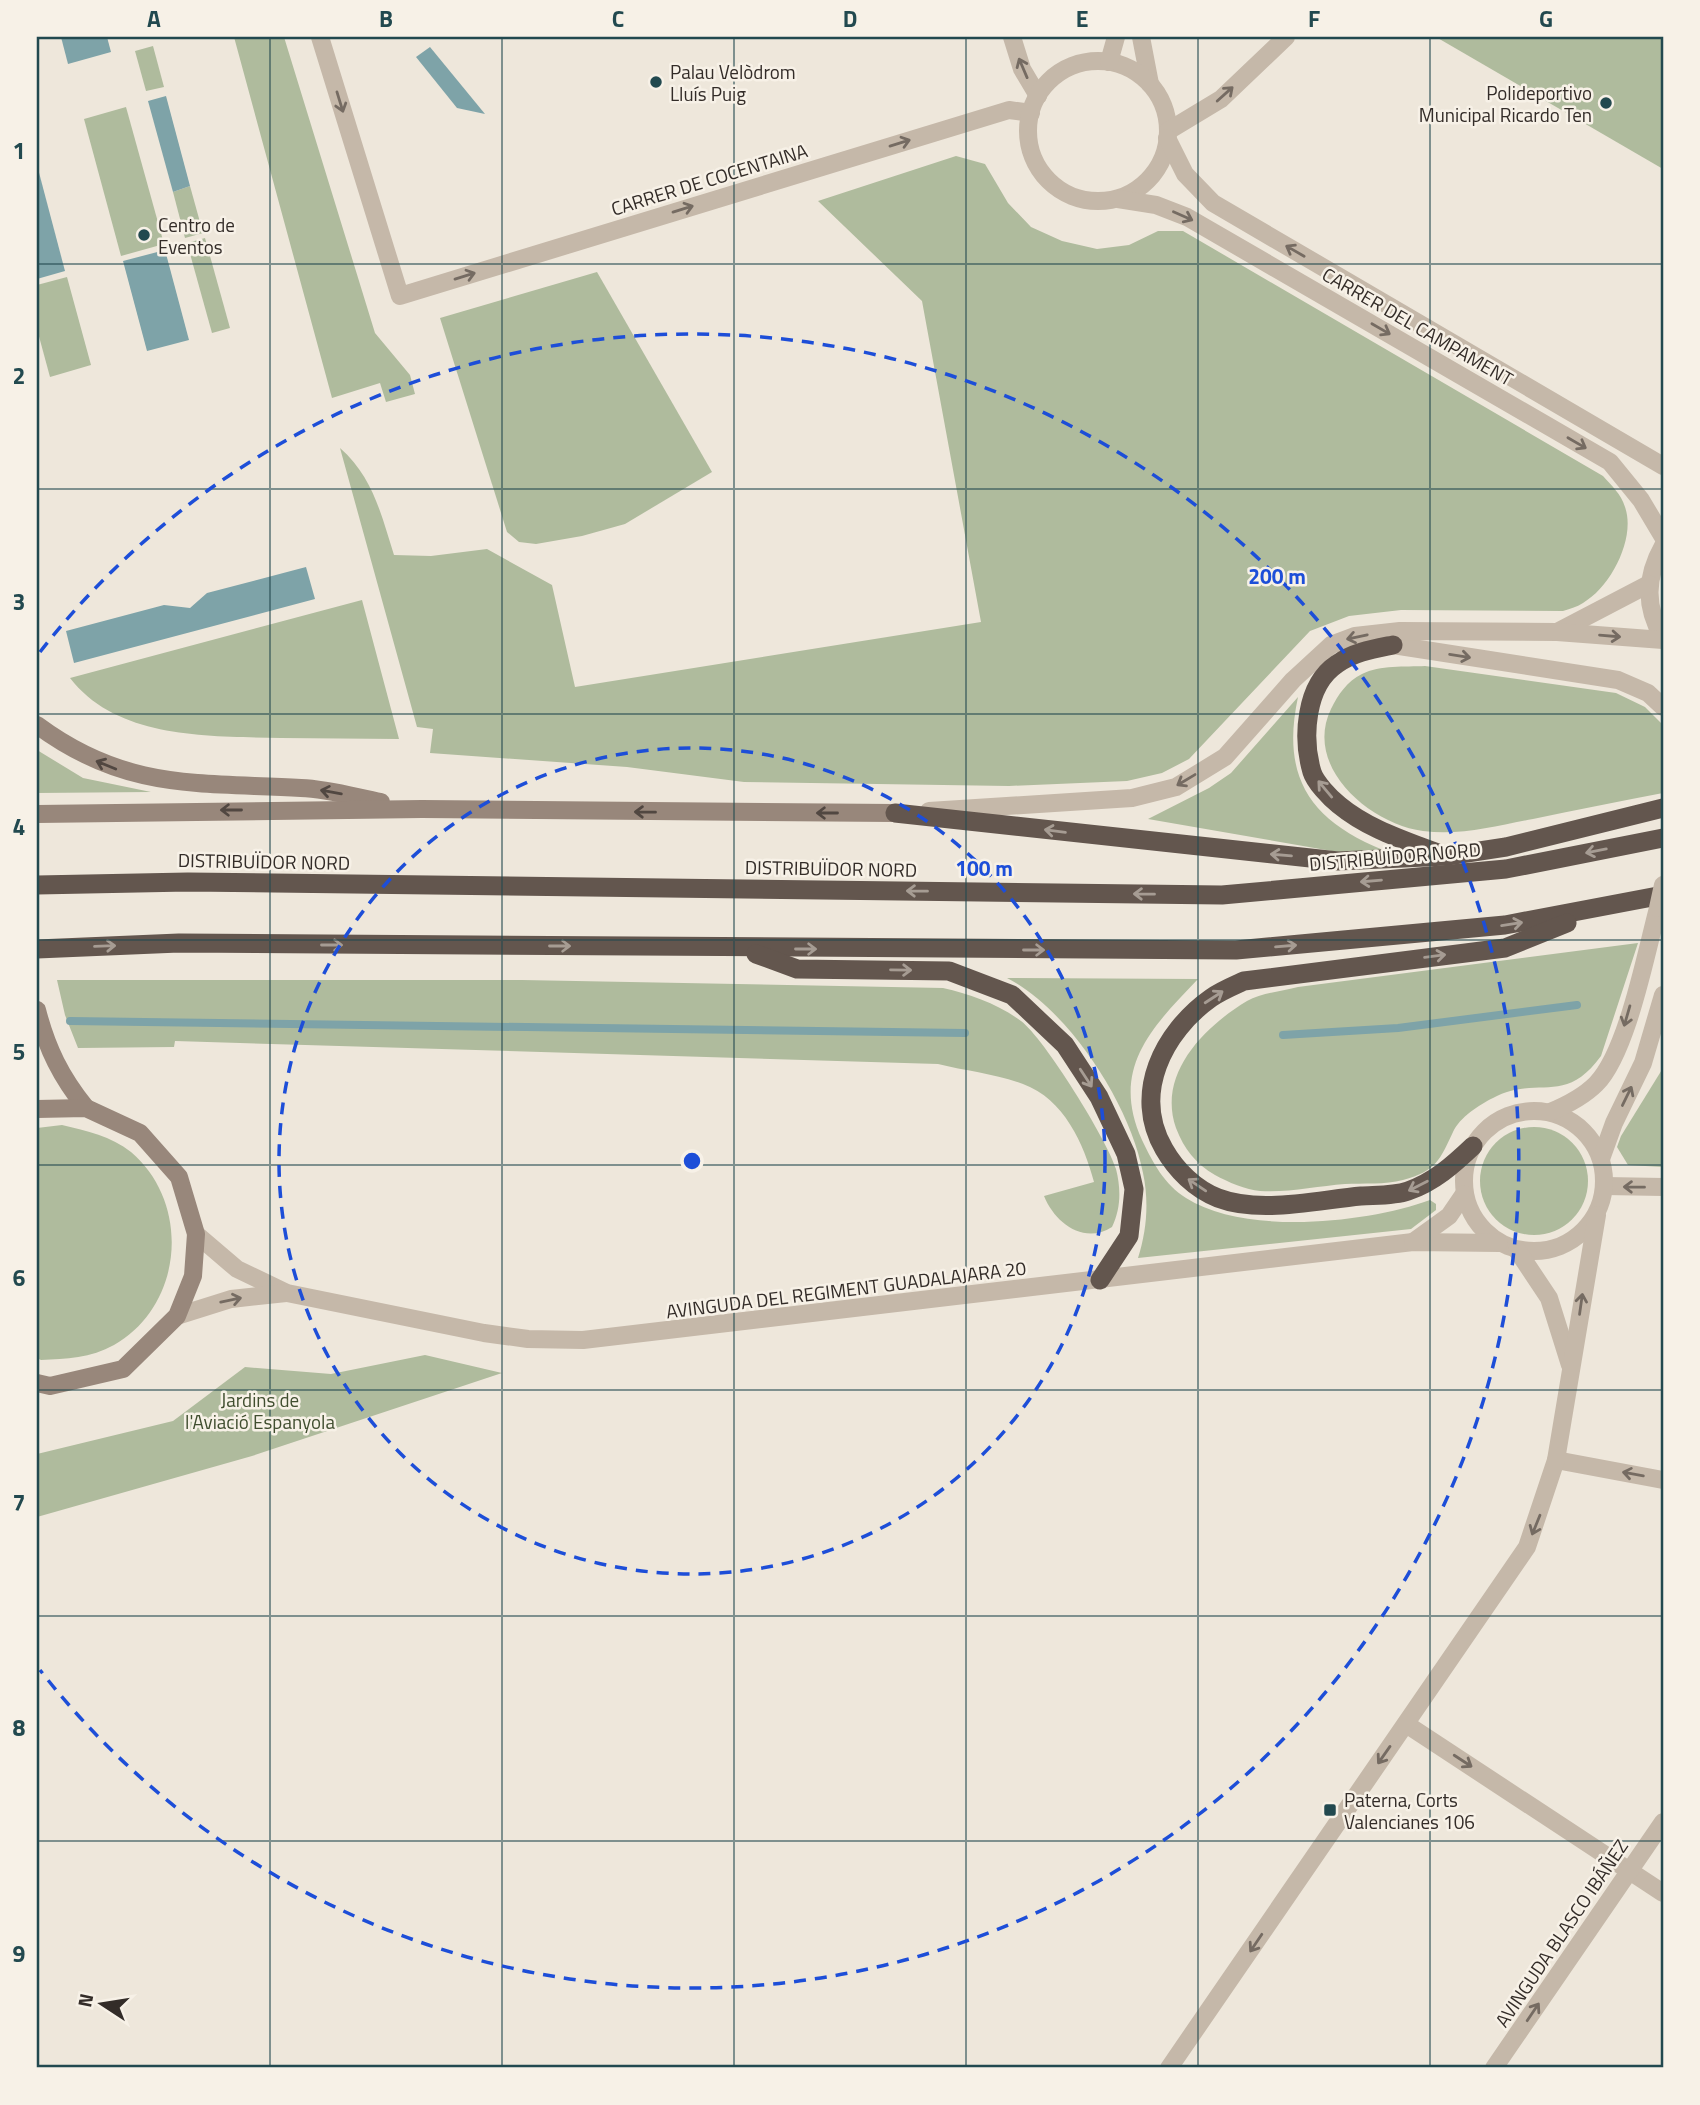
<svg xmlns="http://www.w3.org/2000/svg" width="1700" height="2105" font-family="'Titillium Web',sans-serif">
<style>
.green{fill:#afbb9d}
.water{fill:#7ea3a8}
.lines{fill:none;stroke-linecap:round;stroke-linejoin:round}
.stream{stroke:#7ea3a8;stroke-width:8}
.minor{stroke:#c5b8a9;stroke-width:18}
.tertiary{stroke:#c5b8a9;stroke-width:18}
.secondary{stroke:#98877b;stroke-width:18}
.trunk{stroke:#63564e;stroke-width:19}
.tertiary-bridge{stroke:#c5b8a9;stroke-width:18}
.oneway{stroke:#756b62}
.oneway2{stroke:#514741}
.oneway3{stroke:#a69c93}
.grid{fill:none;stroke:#22494f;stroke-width:2;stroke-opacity:0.55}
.ring{fill:none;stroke:#1d4ed8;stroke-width:3.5;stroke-dasharray:12 9}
.poi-dot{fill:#22494f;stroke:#f7f1e7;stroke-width:2.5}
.labels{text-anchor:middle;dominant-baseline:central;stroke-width:5;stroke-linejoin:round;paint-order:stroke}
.poi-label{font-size:19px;fill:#332c28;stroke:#f7f1e7;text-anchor:start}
.street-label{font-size:19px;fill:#332c28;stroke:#f7f1e7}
.park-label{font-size:19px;fill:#404e2f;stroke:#f7f1e7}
.centre{fill:#1d4ed8;stroke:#f7f1e7;stroke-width:3.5}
.ring-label{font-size:21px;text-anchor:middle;font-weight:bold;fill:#1d4ed8;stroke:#f7f1e7;stroke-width:5;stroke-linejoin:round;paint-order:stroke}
.neatline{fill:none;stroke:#22494f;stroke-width:2.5}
.grid-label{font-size:23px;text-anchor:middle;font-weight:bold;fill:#22494f}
</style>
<rect width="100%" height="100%" fill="#eee7db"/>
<g class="green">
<path d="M234,37H284L375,333L410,375L415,394L386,402L380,383L332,398Z"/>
<path d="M1436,37H1663V169Z"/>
<path d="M153,46L164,87L146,91L135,51Z"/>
<path d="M126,107L164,244L121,256L84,119Z"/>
<path d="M956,156L985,164L1008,203L1031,227L1062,241L1097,249L1129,245L1158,231H1183L1603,476C1612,486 1621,494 1625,507C1636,538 1611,587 1583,603C1577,607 1569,609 1563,611L1401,610L1349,616L1310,631L1189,759L1162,773L1127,781L1009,786L744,782L627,767L430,753L433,729L417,727L340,448C373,477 381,514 394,555L431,556L487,549L552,585L575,687L981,622L922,301L818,201Z"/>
<path d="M190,186L203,233L185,238L173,192Z"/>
<path d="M205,238L230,328L212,333L187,243Z"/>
<path d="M597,272L712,472L625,524L582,536L536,544L519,542L507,532L440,318Z"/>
<path d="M67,277L91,365L50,377L37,329V285Z"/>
<path d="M362,600L399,739C360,739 320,738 281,738C210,736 118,740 70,678Z"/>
<path d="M1425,666L1616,693L1645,707L1663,725V793C1620,801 1576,810 1533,819C1496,826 1460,836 1423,831C1370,824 1303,767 1331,709C1338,695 1347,681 1362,674C1380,665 1405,667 1425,666Z"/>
<path d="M1298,697C1281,776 1309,820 1383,850L1349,854L1148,819L1209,788L1231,773Z"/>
<path d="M37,750L83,778L151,792L37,793Z"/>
<path d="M1638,943L1601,1056C1564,1107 1538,1074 1493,1098C1479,1105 1460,1117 1453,1132C1440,1159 1437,1171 1403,1180C1385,1185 1363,1183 1345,1184C1318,1186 1287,1193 1260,1191C1246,1190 1228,1182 1215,1175C1196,1164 1184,1149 1176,1128C1157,1074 1204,1027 1247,1001C1261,993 1283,991 1298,987Z"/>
<path d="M1007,978L1198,979C1151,1028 1110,1069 1142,1140C1153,1163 1164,1184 1186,1198C1246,1236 1367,1223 1430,1200L1436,1204V1210L1411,1229L1138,1258C1147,1230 1149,1201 1143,1173C1130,1104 1069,1010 1007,978Z"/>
<path d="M57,980H522L943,988C970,994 998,1004 1021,1021C1044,1038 1108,1141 1116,1169C1121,1189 1121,1208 1112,1227C1084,1245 1055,1223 1044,1196L1094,1182C1084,1144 1064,1099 1023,1084C997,1074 966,1071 938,1064L175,1041L174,1047L78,1048L65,1015Z"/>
<path d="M1663,1068V1167L1628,1165L1617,1147L1621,1136Z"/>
<path d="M62,1125C87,1131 111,1136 131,1152C192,1204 183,1306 114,1345C91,1358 66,1359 41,1360L37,1358V1128Z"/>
<circle cx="1534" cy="1181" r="54"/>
<path d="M425,1355L502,1373L252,1456L37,1517V1454L173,1421L245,1367L331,1374Z"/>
</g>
<g class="water">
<path d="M61,37H107L111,52L68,64Z"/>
<path d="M430,47L485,114L457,108L416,57Z"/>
<path d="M166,96L190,186L173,192L148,101Z"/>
<path d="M37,165L65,271L37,279Z"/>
<path d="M165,250L189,340L147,351L123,261Z"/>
<path d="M306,567L315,599L74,663L66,631L164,605L190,608L207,593Z"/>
</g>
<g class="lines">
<g class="stream">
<path d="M70,1021L965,1033"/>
<path d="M1283,1035L1398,1028L1577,1005"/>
</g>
<g class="minor">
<path d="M320,37L400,296L1009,110L1031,113"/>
<path d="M1012,37L1022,69L1038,96"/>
<path d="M1141,37L1150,84"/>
<circle cx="1098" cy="131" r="70"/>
<path d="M1109,62L1116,37"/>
<path d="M1168,131L1221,99L1286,37"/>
<path d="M1167,138L1185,174L1213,203L1663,466"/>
<path d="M1118,199L1156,205L1187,217L1610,462L1641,500L1663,537"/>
<path d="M1605,1186L1663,1187"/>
<path d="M1406,1724L1663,1893"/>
</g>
<g class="tertiary">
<path d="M1663,546C1645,578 1645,607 1663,638"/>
<path d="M1559,631L1649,584"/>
<path d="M1393,645L1618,680L1648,693L1663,707"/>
<path d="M929,811L1132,798L1176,787L1225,757L1293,680L1331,645L1355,636L1400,631L1557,632L1663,640"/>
<circle cx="1534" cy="1181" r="70"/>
<path d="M1550,1112C1567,1105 1583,1097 1596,1084C1627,1053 1646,953 1658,908L1663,900"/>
<path d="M1601,1159L1614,1123L1643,1063L1663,995"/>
<path d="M196,1234L237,1269L287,1293L484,1333L528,1339L583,1340L1413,1242L1499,1243"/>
<path d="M1413,1242L1449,1216L1464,1194"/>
<path d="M1517,1250L1549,1298L1570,1365"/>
<path d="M177,1316L231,1299L286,1293"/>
<path d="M1556,1460L1663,1480"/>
<path d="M1169,2068L1527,1547L1556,1460L1597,1215"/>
<path d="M1494,2068L1663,1822"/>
</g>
<g class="secondary">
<path d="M37,725C126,791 197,782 301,788C328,789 355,797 381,802"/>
<path d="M37,814L422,809L895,813"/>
<path d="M37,1010C47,1049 61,1077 86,1108"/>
<path d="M37,1109L86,1108L140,1133L179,1177L196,1234L193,1276L177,1316L123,1369L50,1386L37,1383"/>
</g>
<g class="trunk">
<path d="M1393,645C1373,649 1354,652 1337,664C1305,685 1302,738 1312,772C1315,782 1330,798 1339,805C1368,829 1404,840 1440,854"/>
<path d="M895,813L1338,861L1447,856L1506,847L1663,808"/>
<path d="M37,885L188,882L1222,895L1506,869L1663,838"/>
<path d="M37,949L179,943L1236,950L1505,925L1663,895"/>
<path d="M756,954L797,969L949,971L1012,995L1065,1045L1099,1097L1126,1154L1134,1189L1129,1236L1100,1280"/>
<path d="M1473,1146C1453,1165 1434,1182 1408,1191C1394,1196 1375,1195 1361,1196C1317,1200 1260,1214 1218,1198C1195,1189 1176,1170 1164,1149C1132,1094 1163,1032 1211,998C1221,991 1233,986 1244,981L1505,948L1567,923"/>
</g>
<path class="tertiary-bridge" d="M1658,908L1663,885"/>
</g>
<defs><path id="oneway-shaft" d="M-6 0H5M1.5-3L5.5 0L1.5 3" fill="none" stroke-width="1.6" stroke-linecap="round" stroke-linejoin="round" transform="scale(1.75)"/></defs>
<g class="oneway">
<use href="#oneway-shaft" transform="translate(1023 68) rotate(-113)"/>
<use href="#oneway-shaft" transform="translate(1225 94) rotate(-42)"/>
<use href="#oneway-shaft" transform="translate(340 102) rotate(73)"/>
<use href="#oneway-shaft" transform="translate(900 143) rotate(-17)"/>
<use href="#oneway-shaft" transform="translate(683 209) rotate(-17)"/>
<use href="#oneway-shaft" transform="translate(1183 216) rotate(24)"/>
<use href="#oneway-shaft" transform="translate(1295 251) rotate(-150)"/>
<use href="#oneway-shaft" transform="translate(465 276) rotate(-17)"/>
<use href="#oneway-shaft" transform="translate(1381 329) rotate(30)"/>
<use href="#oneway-shaft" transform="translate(1577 443) rotate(30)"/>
<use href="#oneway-shaft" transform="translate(1610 636) rotate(5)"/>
<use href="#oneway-shaft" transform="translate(1357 637) rotate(168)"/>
<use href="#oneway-shaft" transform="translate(1460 656) rotate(9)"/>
<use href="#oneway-shaft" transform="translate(1186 780) rotate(149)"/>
<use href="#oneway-shaft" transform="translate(1627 1016) rotate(106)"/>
<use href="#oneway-shaft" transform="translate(1627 1096) rotate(-64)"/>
<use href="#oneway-shaft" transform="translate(1634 1187) rotate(-179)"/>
<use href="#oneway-shaft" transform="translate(231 1300) rotate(-12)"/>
<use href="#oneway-shaft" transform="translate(1581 1304) rotate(-82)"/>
<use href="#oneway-shaft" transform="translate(1633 1474) rotate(-170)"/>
<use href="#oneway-shaft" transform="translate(1536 1525) rotate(112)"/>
<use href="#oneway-shaft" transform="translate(1384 1755) rotate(125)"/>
<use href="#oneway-shaft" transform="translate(1463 1761) rotate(33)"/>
<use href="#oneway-shaft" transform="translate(1256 1943) rotate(124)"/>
<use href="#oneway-shaft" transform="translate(1533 2012) rotate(-56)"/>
</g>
<g class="oneway2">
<use href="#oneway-shaft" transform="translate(106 765) rotate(-158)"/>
<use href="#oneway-shaft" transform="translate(331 792) rotate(-170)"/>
<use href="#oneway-shaft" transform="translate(231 810) rotate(180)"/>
<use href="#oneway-shaft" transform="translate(645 812) rotate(-179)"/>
<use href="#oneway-shaft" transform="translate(827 813) rotate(-180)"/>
</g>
<g class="oneway3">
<use href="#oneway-shaft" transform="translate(1325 789) rotate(-130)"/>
<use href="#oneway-shaft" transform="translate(1055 831) rotate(-173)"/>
<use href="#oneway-shaft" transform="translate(1596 851) rotate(169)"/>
<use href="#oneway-shaft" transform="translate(1281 855) rotate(-175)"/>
<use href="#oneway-shaft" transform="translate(1371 881) rotate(175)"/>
<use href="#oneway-shaft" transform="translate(917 891) rotate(-179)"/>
<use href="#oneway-shaft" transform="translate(1144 894) rotate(-179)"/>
<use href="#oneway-shaft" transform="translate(1512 924) rotate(-9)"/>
<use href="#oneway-shaft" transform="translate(332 945)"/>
<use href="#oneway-shaft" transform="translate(105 946) rotate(-2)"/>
<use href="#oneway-shaft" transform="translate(560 946)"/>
<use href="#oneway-shaft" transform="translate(1286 946) rotate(-5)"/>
<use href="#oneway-shaft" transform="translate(806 949)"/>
<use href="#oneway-shaft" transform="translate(1034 950)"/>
<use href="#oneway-shaft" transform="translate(1435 956) rotate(-7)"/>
<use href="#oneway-shaft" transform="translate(901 970) rotate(1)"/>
<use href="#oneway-shaft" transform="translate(1214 997) rotate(-33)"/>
<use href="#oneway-shaft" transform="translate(1086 1078) rotate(57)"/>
<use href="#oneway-shaft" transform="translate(1197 1185) rotate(-146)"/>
<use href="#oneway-shaft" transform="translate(1418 1186) rotate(153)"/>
</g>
<path class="grid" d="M270,37V2068M502,37V2068M734,37V2068M966,37V2068M1198,37V2068M1430,37V2068M37,264H1663M37,489H1663M37,714H1663M37,940H1663M37,1165H1663M37,1390H1663M37,1616H1663M37,1841H1663"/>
<g class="ring">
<circle cx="692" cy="1161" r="413"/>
<path d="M40 652A827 827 0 1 1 40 1670"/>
</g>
<g class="poi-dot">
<circle cx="656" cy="82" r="7"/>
<circle cx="1606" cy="103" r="7"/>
<circle cx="144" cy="235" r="7"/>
<rect x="1323" y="1803" width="14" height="14" rx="3.5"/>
</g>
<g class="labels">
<g class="poi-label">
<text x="670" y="71">Palau Velòdrom<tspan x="670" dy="22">Lluís Puig</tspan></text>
<text x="1592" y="92" text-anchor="end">Polideportivo<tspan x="1592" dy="22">Municipal Ricardo Ten</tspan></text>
<text x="158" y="224">Centro de<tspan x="158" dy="22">Eventos</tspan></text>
<text x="1344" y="1799">Paterna, Corts<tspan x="1344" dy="22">Valencianes 106</tspan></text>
</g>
<g class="street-label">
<text transform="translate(709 179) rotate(-17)">CARRER DE COCENTAINA</text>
<text transform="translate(1418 326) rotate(30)">CARRER DEL CAMPAMENT</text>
<text transform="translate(1395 856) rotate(-5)">DISTRIBUÏDOR NORD</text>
<text transform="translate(264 861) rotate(1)">DISTRIBUÏDOR NORD</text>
<text transform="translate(831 868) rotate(1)">DISTRIBUÏDOR NORD</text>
<text transform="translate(846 1289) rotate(-7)">AVINGUDA DEL REGIMENT GUADALAJARA 20</text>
<text transform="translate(1561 1933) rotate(-56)">AVINGUDA BLASCO IBÁÑEZ</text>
</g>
<g class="park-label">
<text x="260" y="1399">Jardins de<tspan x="260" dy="22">l'Aviació Espanyola</tspan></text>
</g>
</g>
<circle cx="692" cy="1161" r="10" class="centre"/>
<g class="ring-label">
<text x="1277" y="584">200 m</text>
<text x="984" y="876">100 m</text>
</g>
<rect width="1700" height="2105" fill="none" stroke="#f7f1e7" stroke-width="77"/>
<g transform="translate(102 2004) rotate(282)" stroke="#f7f1e7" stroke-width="5" paint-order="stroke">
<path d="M0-5L12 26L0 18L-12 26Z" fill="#332c28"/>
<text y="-10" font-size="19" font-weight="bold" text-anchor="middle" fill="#332c28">N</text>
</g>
<rect x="38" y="38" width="1624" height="2028" class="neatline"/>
<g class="grid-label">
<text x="154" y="27">A</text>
<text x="386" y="27">B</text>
<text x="618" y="27">C</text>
<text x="850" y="27">D</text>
<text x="1082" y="27">E</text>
<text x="1314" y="27">F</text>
<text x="1546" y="27">G</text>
<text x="19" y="159">1</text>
<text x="19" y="384">2</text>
<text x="19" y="610">3</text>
<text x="19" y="835">4</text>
<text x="19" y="1060">5</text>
<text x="19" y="1286">6</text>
<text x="19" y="1511">7</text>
<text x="19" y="1736">8</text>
<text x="19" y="1962">9</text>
</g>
</svg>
